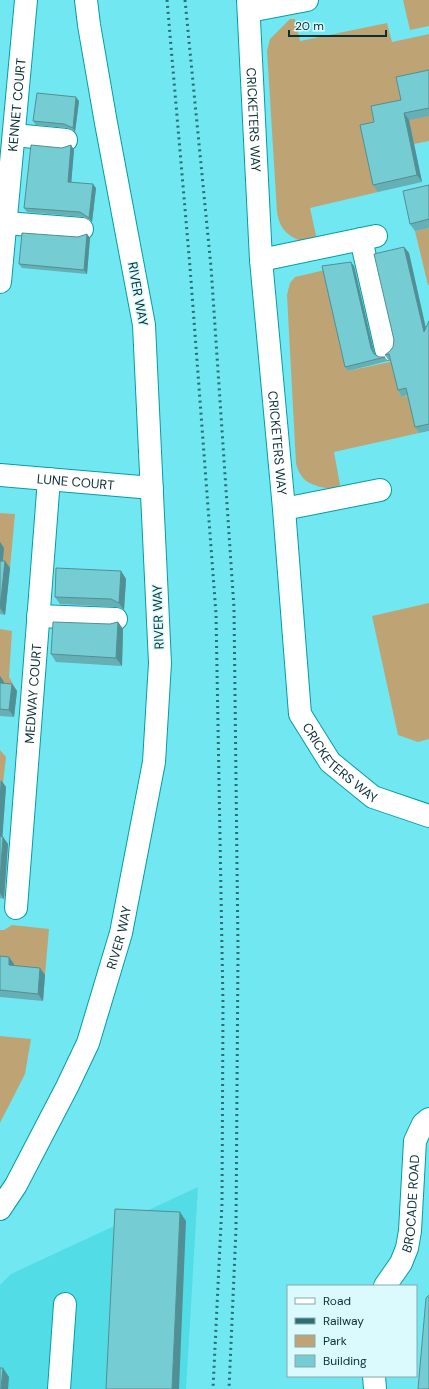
<svg xmlns="http://www.w3.org/2000/svg" width="429" height="1389" font-family="'DM Sans',sans-serif">
<style>
.built{fill:#52dce6}
.green{fill:#bea475}
.lines{fill:none;stroke-linecap:round;stroke-linejoin:round}
.minor-casing{stroke:#039da7;stroke-width:24}
.minor{stroke:#fff;stroke-width:22}
.rail{stroke:#2c6e73;stroke-width:3;stroke-dasharray:2 4;stroke-linecap:butt}
.wall{fill:#65afb5}
.shaded-wall{fill:#528f94}
.building{fill:#75ccd3;stroke:#528f94}
.labels{text-anchor:middle;dominant-baseline:central;stroke-width:3;stroke-linejoin:round;paint-order:stroke}
.street-label{font-size:13px;fill:#083033;stroke:#dbfafd}
</style>
<rect width="100%" height="100%" fill="#71e7f1"/>
<path class="built" d="M198,1187L186,1389H0V1285L11,1274Z"/>
<g class="green">
<path d="M403,0H429V26L410,30Z"/>
<path d="M290,19H295L300,41L387,23L392,42L429,34V78L370,156L378,192L310,208L317,240L308,244C290,237 280,232 277,212L267,51L270,39Z"/>
<path d="M429,110V141L414,144L407,115Z"/>
<path d="M429,228V285H428L415,231Z"/>
<path d="M325,270L348,371L394,361L402,397L410,395L419,433L334,452L340,485C333,492 312,486 305,480C300,475 298,470 296,464L287,295L290,283L295,277Z"/>
<path d="M0,513L15,514L10,568H0Z"/>
<path d="M429,603V739L418,742L398,735L372,616Z"/>
<path d="M0,629L12,631L9,677L17,691L3,689L0,681Z"/>
<path d="M0,750L6,757L3,783L6,787H0Z"/>
<path d="M12,925L49,929L45,975L0,971V930H4Z"/>
<path d="M0,1036L31,1039L25,1074L0,1123Z"/>
</g>
<g class="lines">
<g class="minor-casing">
<g id="minor">
<path id="s1" d="M248,0L261,260L284,509L300,714L330,762L373,797L429,816"/>
<path d="M249,11L307,0"/>
<path d="M14,135L66,140"/>
<path d="M6,223L82,229"/>
<path d="M361,239L386,349"/>
<path d="M261,260L376,236"/>
<path id="s2" d="M0,282L26,0"/>
<path id="s3" d="M0,475L152,488"/>
<path d="M284,509L380,490"/>
<path d="M38,616L116,619"/>
<path id="s4" d="M16,908L49,479"/>
<path id="s5" d="M0,1209L16,1185L67,1087L88,1043L121,933L154,762L160,663L144,325L106,123L89,25L86,0"/>
<path id="s6" d="M385,1286L401,1263L407,1248L410,1231L415,1141L423,1124L429,1119"/>
<path d="M374,1376L375,1389"/>
<path d="M59,1389L65,1304"/>
</g>
</g>
<use href="#minor" class="minor"/>
<g class="rail">
<path d="M167,0L190,267L216,614L223,1005L222,1203L213,1389"/>
<path d="M185,0L211,267L234,608L238,950L236,1229L229,1389"/>
</g>
</g>
<g class="wall">
<path d="M429,70V116L409,120L422,182L378,192L373,185L374,122L401,100Z"/>
<path d="M79,101L75,132L67,128L36,125L33,121Z"/>
<path d="M71,145L74,150L71,182L96,188L92,222L83,217L27,212L24,208L62,148Z"/>
<path d="M429,185V228L415,231L410,224Z"/>
<path d="M87,234L90,238L87,274L22,268L19,264Z"/>
<path d="M404,247L409,253L426,328L429,321V431L419,433L415,427L407,395L402,397L398,390L391,361H389L385,355L390,351L393,347Z"/>
<path d="M354,266L374,352L375,354L379,357H385L388,361L348,371L345,367Z"/>
<path d="M0,542L4,548L3,561H5L10,568L5,615L0,614Z"/>
<path d="M121,571L126,579L124,610L116,607L60,604L55,597Z"/>
<path d="M118,622L123,629L122,666L56,662L51,654L110,624Z"/>
<path d="M0,676L4,682V683L12,684L17,691L14,717L0,716Z"/>
<path d="M0,780L6,787L2,836L3,837L8,844L4,899L0,898Z"/>
<path d="M0,956L9,957L14,964V966L40,968L45,975L43,1001L0,997Z"/>
</g>
<g class="shaded-wall">
<path d="M76,97L79,101L75,132L73,128Z"/>
<path d="M404,113L409,120L422,182L417,175Z"/>
<path d="M71,145L74,150L71,186L68,182Z"/>
<path d="M93,184L96,188L92,222L89,218Z"/>
<path d="M87,234L90,238L87,274L84,270Z"/>
<path d="M404,247L409,253L428,338L424,332Z"/>
<path d="M351,262L354,266L374,352L377,358L371,348Z"/>
<path d="M0,542L4,548L2,568L0,565Z"/>
<path d="M5,561L10,568L5,615L0,608Z"/>
<path d="M121,571L126,579L124,610L119,603Z"/>
<path d="M118,622L123,629L122,666L116,658Z"/>
<path d="M0,676L4,682L3,689L0,685Z"/>
<path d="M12,684L17,691L14,717L9,710Z"/>
<path d="M1,780L6,787L2,843L0,840V792Z"/>
<path d="M3,837L8,844L4,899L0,893V881Z"/>
<path d="M9,957L14,964V973L9,965Z"/>
<path d="M40,968L45,975L43,1001L38,994Z"/>
<path d="M180,1212L186,1221L179,1389H172Z"/>
<path d="M3,1368L9,1377L8,1389H1Z"/>
</g>
<g class="building">
<path d="M429,70V108L404,113L417,175L373,185L360,125L374,122L371,106L401,100L396,77Z"/>
<path d="M37,93L76,97L73,128L64,124L33,121Z"/>
<path d="M31,145L62,148L71,145L68,182L93,184L89,218L80,212L24,208Z"/>
<path d="M429,185V219L410,224L403,191Z"/>
<path d="M22,233L78,237L87,234L84,270L19,264Z"/>
<path d="M404,247L424,332L429,321V424L415,427L406,388L398,390L389,354L385,355L390,351L393,347L394,340L374,254Z"/>
<path d="M351,262L371,348L374,354L379,357H385L345,367L322,266Z"/>
<path d="M0,561H5L0,608Z"/>
<path d="M56,568L121,571L119,603L111,599L55,597Z"/>
<path d="M53,622L110,624L118,622L116,658L51,654Z"/>
<path d="M0,683L12,684L9,710L0,709Z"/>
<path d="M0,836L3,837L0,881Z"/>
<path d="M0,956L9,957V965L40,968L38,994L0,990Z"/>
<path d="M115,1209L180,1212L172,1389H106Z"/>
<path d="M429,1295V1389H418L426,1298Z"/>
<path d="M0,1368H3L1,1389H0Z"/>
</g>
<g class="labels">
<g class="street-label">
<text stroke="none"><textPath href="#s2" startOffset="178">KENNET COURT</textPath></text>
<text stroke="none"><textPath href="#s1" startOffset="120">CRICKETERS WAY</textPath></text>
<text transform="translate(138 294) rotate(80)">RIVER WAY</text>
<text stroke="none"><textPath href="#s1" startOffset="444">CRICKETERS WAY</textPath></text>
<text stroke="none"><textPath href="#s3" startOffset="76">LUNE COURT</textPath></text>
<text transform="translate(158 617) rotate(-92)">RIVER WAY</text>
<text stroke="none"><textPath href="#s4" startOffset="215">MEDWAY COURT</textPath></text>
<text stroke="none"><textPath href="#s1" startOffset="780">CRICKETERS WAY</textPath></text>
<text stroke="none"><textPath href="#s5" startOffset="298">RIVER WAY</textPath></text>
<text stroke="none"><textPath href="#s6" startOffset="89">BROCADE ROAD</textPath></text>
</g>
</g>
<rect x="287" y="1285" width="130" height="92" fill="#dbfafd" stroke="#87a9ac"/>
<rect x="295" y="1298" width="20" height="6" fill="#ffffff" stroke="#87a9ac"/>
<text x="323" y="1305" font-size="12" fill="#083033">Road</text>
<rect x="295" y="1318" width="20" height="6" fill="#2c6e73" stroke="#87a9ac"/>
<text x="323" y="1325" font-size="12" fill="#083033">Railway</text>
<rect x="295" y="1335" width="20" height="12" fill="#bea475" stroke="#87a9ac"/>
<text x="323" y="1345" font-size="12" fill="#083033">Park</text>
<rect x="295" y="1355" width="20" height="12" fill="#75ccd3" stroke="#87a9ac"/>
<text x="323" y="1365" font-size="12" fill="#083033">Building</text>
<path d="M289 30v6h97v-6" fill="none" stroke="#083033" stroke-width="2"/>
<text x="295" y="30" font-size="12" fill="#083033" stroke="#dbfafd" stroke-width="3" paint-order="stroke">20 m</text>
</svg>
